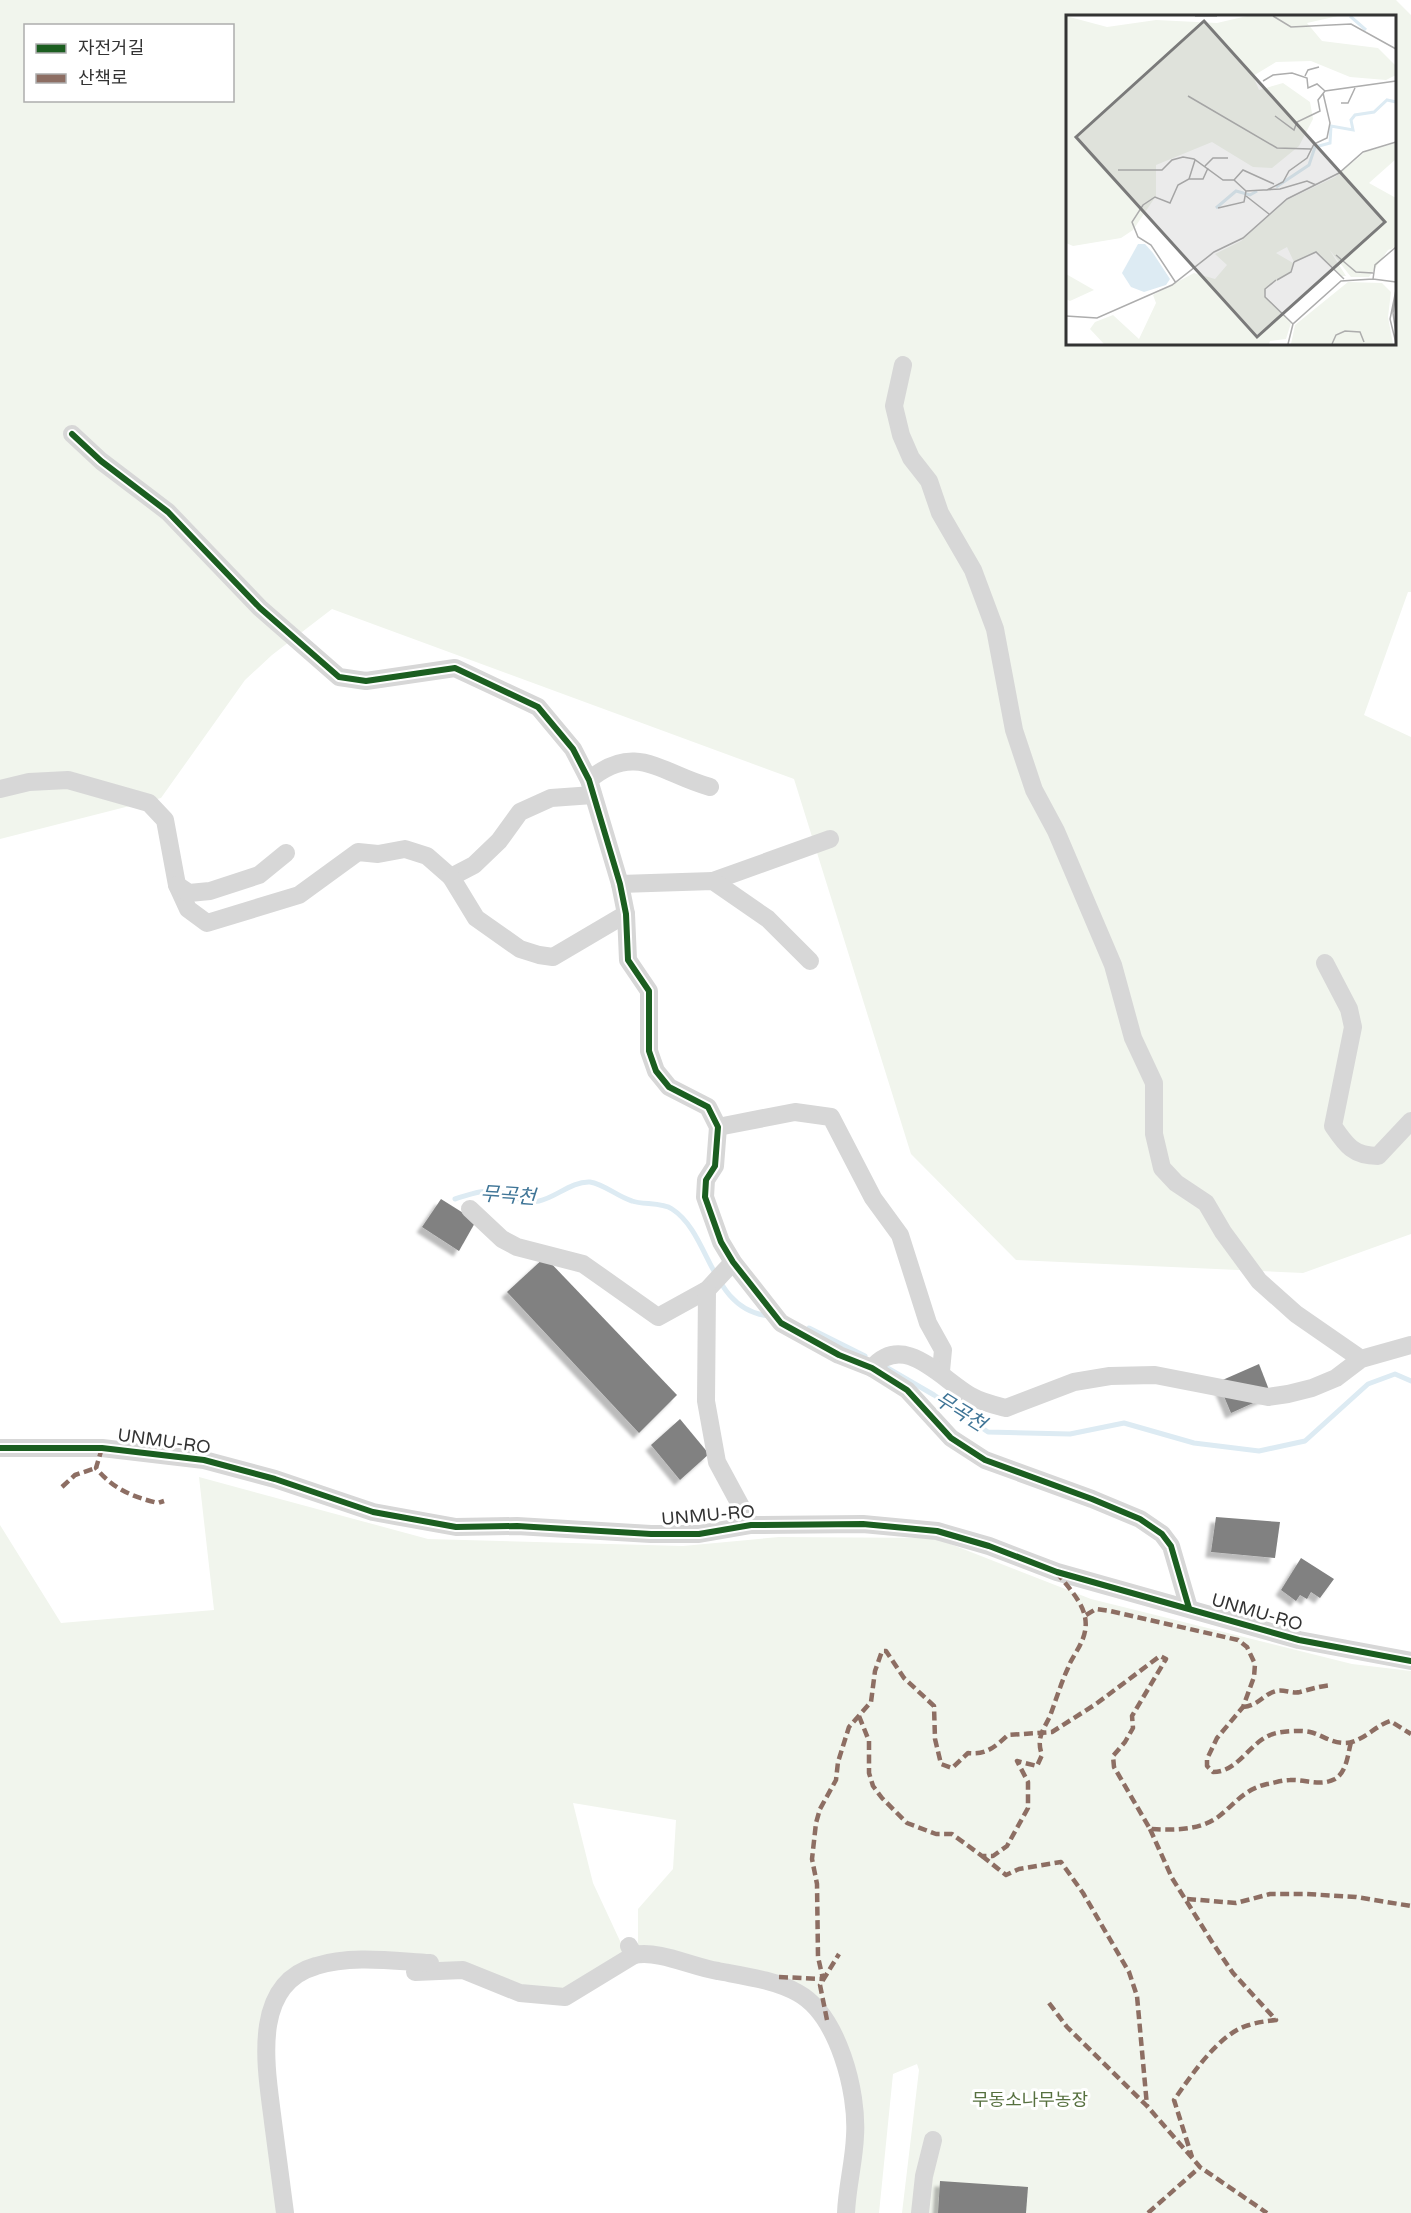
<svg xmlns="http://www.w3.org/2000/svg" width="1411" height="2213" font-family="'Varela Round','Noto Sans KR',sans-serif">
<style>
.green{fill:#f1f5ed;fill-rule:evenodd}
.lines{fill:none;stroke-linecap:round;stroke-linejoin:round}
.stream{stroke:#ddebf3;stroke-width:5}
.building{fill:#818181;filter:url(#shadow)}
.minor{stroke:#d7d7d7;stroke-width:18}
.quiet{stroke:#8d6e63;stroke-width:4.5;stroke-dasharray:9 4.5;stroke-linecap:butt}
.cycleway-casing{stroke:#fff;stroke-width:10}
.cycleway{stroke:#1b5e20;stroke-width:6}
.labels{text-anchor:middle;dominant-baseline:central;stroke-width:6;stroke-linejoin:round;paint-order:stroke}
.street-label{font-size:18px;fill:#333;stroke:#fff}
.park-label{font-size:18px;fill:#56703f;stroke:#fff}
.water-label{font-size:20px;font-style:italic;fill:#3f7597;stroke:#fff}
.inset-river{fill:none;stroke:#ddebf3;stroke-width:3}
.inset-road{fill:none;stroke:#adadad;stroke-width:1.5}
.view{fill:#7a7a7a;fill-opacity:0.15;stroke:#7a7a7a;stroke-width:3}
.inset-edge{fill:none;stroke:#333;stroke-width:3}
</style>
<defs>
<filter id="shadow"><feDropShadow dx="-5.5" dy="5.5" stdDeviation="1.5" flood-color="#0004"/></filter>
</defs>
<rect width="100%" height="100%" fill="#fff"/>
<g class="green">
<path d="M0,0H1396L1411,15V592H1408L1364,715L1411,737V1234L1303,1273L1016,1260L911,1154L794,779L332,609L272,655L245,680L161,798L0,839ZM1068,16H1394V344H1068ZM26,26H232V100H26Z"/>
<path d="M199,1477L428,1539L683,1546L779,1537L935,1538L1091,1599L1352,1664L1411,1671V2213H902L919,2070L917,2064L893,2074L879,2213H851V2077L813,2002L638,1951V1909L673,1869L676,1820L573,1803L593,1883L627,1956L563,1994L520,1990L462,1967L323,1959L274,1995L276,2213H0V1525L61,1623L214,1610Z"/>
</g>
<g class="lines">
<g class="stream">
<path d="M455,1199C471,1194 483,1189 500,1192C514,1195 522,1204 539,1201C555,1198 572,1181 590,1182C604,1184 618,1197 632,1201C643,1205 662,1202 672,1209C711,1234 710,1310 769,1316"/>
<path d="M809,1328L865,1356"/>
<path d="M884,1366L934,1395L988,1432L1070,1434L1124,1423L1194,1443L1259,1451L1305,1441L1368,1384L1395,1374L1411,1381"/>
</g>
</g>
<g class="building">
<path d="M441,1199L476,1221L459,1251L422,1227Z"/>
<path d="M545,1257L677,1395L639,1433L507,1292Z"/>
<path d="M1259,1364L1271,1395L1231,1413L1218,1382Z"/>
<path d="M680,1419L709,1454L680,1480L651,1445Z"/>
<path d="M1216,1517L1280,1522L1275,1558L1211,1552Z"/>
<path d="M1301,1558L1334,1579L1320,1598L1311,1592L1307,1599L1300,1595L1296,1601L1281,1590Z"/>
<path d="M940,2181L1028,2187L1026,2213H938Z"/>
</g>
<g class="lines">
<g class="minor">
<path d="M903,365L894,406L901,435L911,458L929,481L940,513L973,570L995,629L1014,730L1034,790L1056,831L1113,965L1133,1038L1154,1083V1134L1162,1168L1176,1183L1206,1203L1223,1232L1259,1281L1296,1314L1361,1359"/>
<path d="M72,434L101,461L168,512L260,608L339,677L366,681L455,668L538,707L573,749L589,780L620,884L626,914L628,960L649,991V1051L656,1071L669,1087L708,1107L718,1127L715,1166L706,1180L705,1197L721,1242L733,1262L781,1323L839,1355L872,1368L907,1390L951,1438L985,1460L1092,1499L1140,1519L1162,1534L1171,1546L1189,1608"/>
<path d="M589,780C636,741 662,774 710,787"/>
<path d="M0,789L29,782L68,780L149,803L165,820L177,885L188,909L207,923L299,895L358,852L378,854L405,849L427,856L451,877L474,865L499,841L520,812L551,798L593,795"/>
<path d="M451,877L476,918L520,949L539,955L553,957L626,914"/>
<path d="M713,881L830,839"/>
<path d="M620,884L713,881L768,919L810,961"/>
<path d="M177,885L189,893L210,891L259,875L286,853"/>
<path d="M1325,963L1349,1009L1353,1027L1333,1126C1346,1145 1353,1156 1378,1156L1411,1121"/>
<path d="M718,1127L795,1112L831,1117L873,1198L900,1235L928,1323L943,1350L941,1371"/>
<path d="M470,1209L502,1239L517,1247L583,1264L658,1317L707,1290L733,1262"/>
<path d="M707,1290L706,1401L717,1462L751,1525"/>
<path d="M872,1368C904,1331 941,1379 971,1396C981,1402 994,1405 1006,1408L1074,1382L1110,1376L1155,1375L1268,1397L1288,1394L1312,1388L1336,1378L1361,1359L1411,1345"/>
<path d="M0,1448H102L204,1460L275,1479L373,1512L456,1527L517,1526L651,1534H699L751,1525L863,1524L937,1531L989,1546L1057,1572L1299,1640L1411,1661"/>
<path d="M634,1955C660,1950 692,1967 718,1971C744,1976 775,1980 798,1993C838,2015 858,2092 855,2136C854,2162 847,2187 846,2213"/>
<path d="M415,1972L463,1970L520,1993L565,1997L634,1955L629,1946"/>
<path d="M285,2213C281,2183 277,2153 273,2122C267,2072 249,1985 316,1966C351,1955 393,1961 430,1963"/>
<path d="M920,2213L924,2176L933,2140"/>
</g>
<g class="quiet">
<path d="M102,1448L96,1468C113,1489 133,1497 158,1503L164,1501"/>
<path d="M62,1487L75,1475L96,1468"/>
<path d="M1086,1615L1096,1609L1110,1611L1238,1640L1247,1647L1255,1664L1254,1677L1243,1707L1217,1738L1207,1759V1766L1213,1772C1239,1772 1250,1741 1273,1734C1281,1731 1302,1730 1310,1732C1322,1735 1331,1743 1345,1743C1361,1743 1375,1726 1390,1721L1411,1734"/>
<path d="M1243,1707C1260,1705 1262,1695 1276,1691C1284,1689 1292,1694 1300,1692C1311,1689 1320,1686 1332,1685"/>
<path d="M859,1716L869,1741V1773L873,1786L882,1798L907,1823L936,1834H952L982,1856H993L1007,1846L1028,1808V1782L1017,1761L1037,1766L1042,1755C1036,1738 1043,1731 1050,1716C1056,1700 1061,1683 1068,1668C1071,1659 1077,1652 1081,1643C1095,1614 1075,1596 1058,1574"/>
<path d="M1150,1829L1172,1878L1212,1942L1233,1973L1276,2020C1267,2021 1258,2022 1249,2025C1219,2033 1191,2076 1174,2100L1192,2157"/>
<path d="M982,1856L1006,1875L1019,1869L1061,1862L1083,1893L1129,1972L1137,1996L1147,2106"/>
<path d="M1187,1899L1236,1903L1270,1894H1306L1356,1897L1411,1906"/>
<path d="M779,1977L823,1979L818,1957L817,1884L812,1859L816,1823L820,1809L836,1780L838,1762L849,1727L871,1702L875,1671L882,1651H886L904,1678L934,1706L935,1739L941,1764L952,1768L968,1753C986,1755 995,1747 1008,1735L1052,1732L1096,1704L1160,1656L1166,1659L1132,1716L1133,1728L1125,1742L1113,1756L1114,1767L1150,1829C1172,1830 1199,1831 1218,1817C1236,1803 1243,1790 1267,1784C1274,1783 1282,1780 1290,1780C1305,1779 1320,1787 1335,1779C1347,1772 1348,1753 1351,1742"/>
<path d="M1049,2003L1067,2027L1147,2106L1200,2167L1267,2213"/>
<path d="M827,2020L820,1985L839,1954"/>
<path d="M1148,2213L1200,2167"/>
</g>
<g class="cycleway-casing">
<g id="cycleway">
<path d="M72,434L101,461L168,512L260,608L339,677L366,681L455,668L538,707L573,749L589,780L620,884L626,914L628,960L649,991V1051L656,1071L669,1087L708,1107L718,1127L715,1166L706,1180L705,1197L721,1242L733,1262L781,1323L839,1355L872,1368L907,1390L951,1438L985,1460L1092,1499L1140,1519L1162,1534L1171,1546L1189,1608"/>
<path d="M0,1448H102L204,1460L275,1479L373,1512L456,1527L517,1526L651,1534H699L751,1525L863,1524L937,1531L989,1546L1057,1572L1299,1640L1411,1661"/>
</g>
</g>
<use href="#cycleway" class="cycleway"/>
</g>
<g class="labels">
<g class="street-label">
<text transform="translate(164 1441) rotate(8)">UNMU-RO</text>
<text transform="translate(708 1515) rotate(-5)">UNMU-RO</text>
<text transform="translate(1257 1612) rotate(16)">UNMU-RO</text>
</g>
<g class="park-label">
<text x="1030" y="2100">무동소나무농장</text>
</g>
<g class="water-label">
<text transform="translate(508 1196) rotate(4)">무곡천</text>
<text transform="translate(960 1412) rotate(32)">무곡천</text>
</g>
</g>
<g transform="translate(1066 15)">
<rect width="330" height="330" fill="#fff"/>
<path d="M0,1L41,12L90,5L151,8L181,1H272L241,8L256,26L312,33L330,51V60L320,65L284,62L245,46L210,47L187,61L193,75L217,68L244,87L247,104L233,131L206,153L187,152L146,127L90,150V181L67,215L55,223L7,231L0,228ZM330,128V144L303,168L330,183V232L322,235L303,262H285L263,234L280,261H276L251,237L228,247L221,232L210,238L227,248L224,257L200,273L198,280L225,308L220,324L204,326L203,329H38L24,314L29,307L47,300L73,324L90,288L87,280L128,258L149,264L161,250L149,239L175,226L221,185L269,162L299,137ZM0,259L28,275L4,286L0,284ZM282,267L316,268L325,277L322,302L327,329H225L229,310Z" fill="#f1f5ed"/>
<path d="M72,229H79L87,238L104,264L100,270L78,277L65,272L56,258Z" fill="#ddebf3"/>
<path class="inset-river" d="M284,1L300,15M210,172L243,150L249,132L264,128L265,111L287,115L285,105L289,100L308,97L321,85L330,87M150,193L170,176L184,180L191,176"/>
<path class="inset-road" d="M129,1H151M207,1L225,12L285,9L330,34M239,61L242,55L253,52M197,66L207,60L226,58L241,63L242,73L251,69L259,76M122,81L211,133L245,134M275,88H282L289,73M209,101L228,115L231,107L254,96L252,85L259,76L330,66M139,151L147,143H162M52,155H96L106,145L117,142L128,144L157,165H168L180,176L214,174L241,166L250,170M123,164H137L142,153M168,165L177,155L208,169M201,175L217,167L223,156L241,143L248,129L261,123L264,108L257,78M180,181L203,199M152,193L178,187L180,176M270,240L290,257L307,258M228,247L250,237L278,264M307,264L309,250L330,232M210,265L199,274V282L227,309M211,265L225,257L228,247M110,268L85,230L72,222L66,207L77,190L89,182L104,188L112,170L123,164L129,145M330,275L324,304L330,328M330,278L327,298L330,319M0,301L31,303L106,270L148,237L177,223L221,184L273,158L297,137L330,127M222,329L227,309L275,266L307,264L330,267M266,329L270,320L279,316L294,317L298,327"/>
<path class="view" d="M138,6L319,207L191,322L10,122Z"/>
<rect width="330" height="330" class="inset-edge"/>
</g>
<rect x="24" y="24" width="210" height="78" fill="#ffffff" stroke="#adadad" stroke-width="1.5"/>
<rect x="36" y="44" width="30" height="9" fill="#1b5e20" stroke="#adadad" stroke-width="1.5"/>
<text x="78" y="54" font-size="18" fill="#333333">자전거길</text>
<rect x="36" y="74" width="30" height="9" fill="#8d6e63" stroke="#adadad" stroke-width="1.5"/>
<text x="78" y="84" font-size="18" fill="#333333">산책로</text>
</svg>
